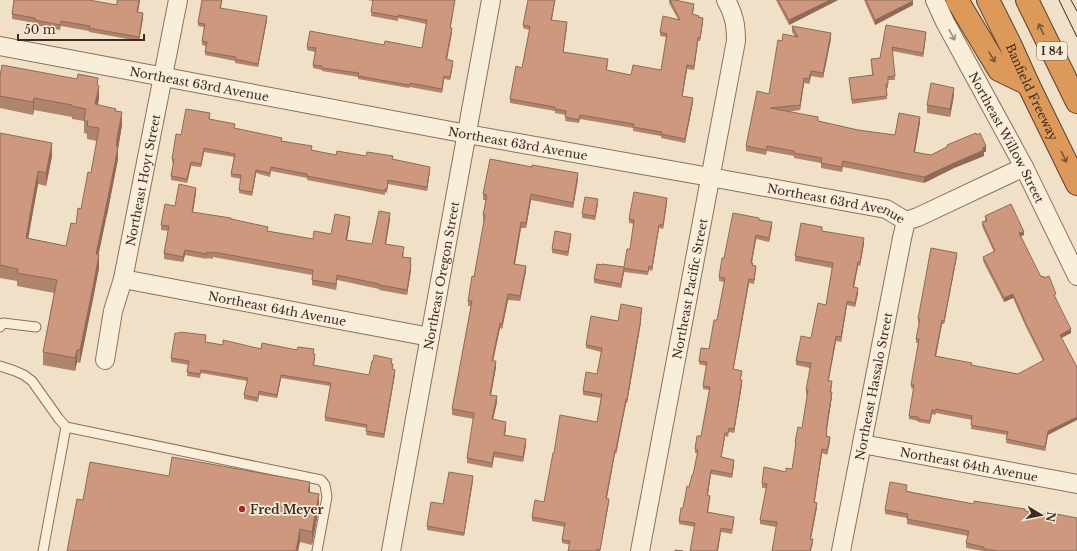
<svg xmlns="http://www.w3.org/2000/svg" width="1077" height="551" font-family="'Libre Baskerville',serif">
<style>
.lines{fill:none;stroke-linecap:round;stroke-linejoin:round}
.lane-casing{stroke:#8b715c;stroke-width:11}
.street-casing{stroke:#8b715c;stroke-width:20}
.highway-casing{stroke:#594030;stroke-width:24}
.lane{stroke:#f9eeda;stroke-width:9}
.street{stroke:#f9eeda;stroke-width:18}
.highway{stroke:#dd9959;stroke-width:22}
.tram{stroke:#3b2b20;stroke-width:1}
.wall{fill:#b0836c}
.shaded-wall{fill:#906a58}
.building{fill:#cd987d;stroke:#906a58}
.oneway{stroke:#7c5737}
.oneway2{stroke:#9a8c7d}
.poi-dot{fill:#9a2c34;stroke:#f6ebd7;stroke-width:1.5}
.labels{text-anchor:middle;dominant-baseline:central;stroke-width:3.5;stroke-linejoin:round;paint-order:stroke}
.shield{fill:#f6ebd7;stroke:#736557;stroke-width:1}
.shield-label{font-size:11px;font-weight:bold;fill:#3b2b20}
.street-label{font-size:12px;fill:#3b2b20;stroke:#f6ebd7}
.poi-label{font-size:12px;font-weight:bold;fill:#3b2b20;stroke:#f6ebd7;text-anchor:start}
</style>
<rect width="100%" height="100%" fill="#efe0c7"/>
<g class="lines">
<g class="lane-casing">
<g id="lane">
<path d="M0,327L3,323L36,327"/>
<path d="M0,366L15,371L24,375L32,381L59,419L66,427L43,551"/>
<path d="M66,427L321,480L325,485L327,497L317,551"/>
</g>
</g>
<g class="street-casing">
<g id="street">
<path id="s1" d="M935,0L945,22L1024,167L1077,276"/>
<path id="s2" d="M0,46L467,134L710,177L886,209L906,221L918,217L1024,167"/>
<path id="s3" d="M123,279L430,337"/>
<path id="s4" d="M105,360L113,311L123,279L178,0"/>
<path id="s5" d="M862,444L1077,484"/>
<path id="s6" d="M391,551L491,0"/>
<path id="s7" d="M640,551L736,41C736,24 734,15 726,0"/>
<path id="s8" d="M841,551L902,238L906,221"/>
</g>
</g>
<g class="highway-casing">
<g id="highway">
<path d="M957,0L999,70L1028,84"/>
<path id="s9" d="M988,0L1010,44L1028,84L1077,184"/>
<path d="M1027,0L1077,102"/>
</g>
</g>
<use href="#lane" class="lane"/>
<use href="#street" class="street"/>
<use href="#highway" class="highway"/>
<g class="tram">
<path d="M1059,0L1077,37"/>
<path d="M1071,0L1077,11"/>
</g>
</g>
<g class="wall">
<path d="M117,0H140L138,12L143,18L139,41L89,32V31L61,26L60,30L35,25V23L12,19V14L117,5Z"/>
<path d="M202,0H222L221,8L267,20L258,67L235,63V61L205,55L206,46L202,45V41L204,27L198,26V23Z"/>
<path d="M367,0H455L450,28L452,32L447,60L453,64L450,80L444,79L442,93L410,87L409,88L358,79V77L322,71V70L313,68V65L315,52L307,50V47L384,45L422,48L426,24L398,18V21L371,16L373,1Z"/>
<path d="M555,0L552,20L567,26L563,52L608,63L607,70L631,75L661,70L666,37L660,36V32L678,19L669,3V0H675L694,7L693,14L699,17L703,22L700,41H698L694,70L687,69L682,96L693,102L685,143L661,138V136L633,131V128L580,119L579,123L565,121L566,115L555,113V111L510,103V99L522,68L529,31V30L523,28V25Z"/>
<path d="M776,0H838L789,25Z"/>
<path d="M864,0H912L913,5L875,25Z"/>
<path d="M886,25L926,36L923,57L892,51L895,80H888V88H886L887,99L852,104L849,78L872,75L871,59L880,58Z"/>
<path d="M792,26L831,39L823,78L811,76L809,84L804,83L800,110L788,112L818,121L858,130L895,135L920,122L915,152L931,155L947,147V145L986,152H984V156L954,168L924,183L843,167L842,172L821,168V163L794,158V156L767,151L766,155L746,151V146L769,94L782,41L795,37L792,32Z"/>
<path d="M0,76L98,85L99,98L98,105L116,111L122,125L118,149V159L107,215V214L98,255L99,268L93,300L80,363L77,362L75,371L43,365V352L54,293L17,286V281L0,278V133L52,156L46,186L38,184L28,238L66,246L76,224L81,209L91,173L97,141L87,139V134L84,133V121L72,119V117L34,110L33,115L0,108Z"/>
<path d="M954,95L950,117L927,113V105Z"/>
<path d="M210,117V119L235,128L282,141L312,150L336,155L366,156L393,160L430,170L427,191L388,184L387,193L385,192V195L307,180V178L271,171L270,177L256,173L252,196L239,193L241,179L231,177V174L234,157L204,152L201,167L191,166L187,183L171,180V176L174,163L172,162V159L181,135Z"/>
<path d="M578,179L573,208L531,200L526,228H521L515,264L526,271L520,301L508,300L502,329L500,328L493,361L496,367L491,395L497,402L493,419L506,427L505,436L526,445L523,462L494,457L492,468L467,463V458L474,419L452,415V409L471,306H468V301L474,277L484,220H483V215L486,200H483V194Z"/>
<path d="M196,193L193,212L231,219L268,231L313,239L331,234L350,222L347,240L372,244L390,219L386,244L404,253L403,257L411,258V270L407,295L379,290V289L337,280L336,290L312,285V275L213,257V259L207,258V259L185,255L183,262L164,259V253L168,231L161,230V225L175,206Z"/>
<path d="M667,202L663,229L659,228L652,271L649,270L648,275L624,272L621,288L594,283V279L624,267L630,249L634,224L629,223V219Z"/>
<path d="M598,203L595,220L582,218V214Z"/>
<path d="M985,216L1024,235L1021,236L1041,277L1056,298L1071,333L1062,338L1048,435L1045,451L1006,443L1007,435L971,429L972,420L936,413L935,415L932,414L930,424L918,422V421L909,419V416L914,389L911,388V385L919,343H916V339L919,323L918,322V319L957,256L944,324H942L936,357L972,365L1018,374L1043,361L1026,327L1013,298L1004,302L983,261V257L994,252L982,226V222L985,221Z"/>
<path d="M759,220L772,226L769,242L756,239L752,263L753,265L756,270L754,284L749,283L733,369L742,374L740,380L742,384L734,433L729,432L728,437L725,436L721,458L734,464L732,478L711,474L708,495L710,500L708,513L734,521L732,534L679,524V521L693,475L698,453H695V449L701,436L709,390L703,389V386L706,366L699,364V361L709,349L717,320L724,282L719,281V277L724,258Z"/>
<path d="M822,231L864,243L860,266H858L854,287L858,293L855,307L847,305L841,342L836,341L828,381L832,386L831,392L832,396L827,430V436L830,441L827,455L822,453L814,502L817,507L811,539L813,543L811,551H772L776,527L760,524V520L766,488H762V483L792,469L796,447H795V442L802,428L807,395L806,394V390L810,368L796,365V361L811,338L826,305L832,268L795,261V256Z"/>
<path d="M571,237L568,256L552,253V249Z"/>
<path d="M642,312L641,318V322L627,403H626L616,454L615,453L607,498L609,502L600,551H568L570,545L562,543V540L565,527L532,521V517L544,502L554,453L597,422L601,398L583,395V391L597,374L601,352L586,348V345L618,321Z"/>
<path d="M206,339L205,342L223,345L314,354L315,358L314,366L369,375L392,364L393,367V369L395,374L384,438L366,435L367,428L325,421V417L330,386L281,378L277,398L259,395L258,402L244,399V395L247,381L201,373L200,378L187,376L189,365L171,362V358Z"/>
<path d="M169,476L310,492L319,507L312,545L300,542L298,551H67L83,500Z"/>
<path d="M473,480L464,536L427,530V526L443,504Z"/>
<path d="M907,491L974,504L1025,511L1077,551H983L966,548V543L968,536L907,524V518L885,514V510Z"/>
</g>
<g class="shaded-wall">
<path d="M139,0H140L137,17V12Z"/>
<path d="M455,0L450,32V28Z"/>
<path d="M555,0L551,24V20Z"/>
<path d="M830,0H838L789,25V20Z"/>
<path d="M913,1V5L875,25V20Z"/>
<path d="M143,13V18L139,41V37Z"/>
<path d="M267,16V20L258,67V64Z"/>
<path d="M703,18V22L700,41V38Z"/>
<path d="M567,22V26L563,56V52Z"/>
<path d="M452,28V32L446,63V59Z"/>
<path d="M926,32V36L923,57V53Z"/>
<path d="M831,33V39L823,78V73Z"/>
<path d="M698,37V41L694,70V66Z"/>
<path d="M453,61V64L450,80V77Z"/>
<path d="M687,65V69L682,100V96Z"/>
<path d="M811,71V76L809,84V79Z"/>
<path d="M444,76V79L442,93V89Z"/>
<path d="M804,78V83L800,110V105Z"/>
<path d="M99,86V98L95,117V104Z"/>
<path d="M954,88V95L950,117V109Z"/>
<path d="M34,98V110L33,115V102Z"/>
<path d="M693,98V102L685,143V139Z"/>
<path d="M122,112V125L118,149V159L107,215V202Z"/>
<path d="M920,117V122L914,157V152Z"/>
<path d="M52,143V156L46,186V173Z"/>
<path d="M986,146V152H984V156L954,168L924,183V177Z"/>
<path d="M204,148V152L201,167V164Z"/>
<path d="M191,162V166L187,183V179Z"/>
<path d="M430,167V170L427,191V187Z"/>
<path d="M256,170V173L252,196V192Z"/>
<path d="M38,171V184L26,251V238Z"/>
<path d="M578,173V179L573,208V203Z"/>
<path d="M196,188V193L192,217V212Z"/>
<path d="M531,194V200L526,228V223Z"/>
<path d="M667,198V202L663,229V225Z"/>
<path d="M598,199V203L595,220V216Z"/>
<path d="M107,202V214L96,267V254Z"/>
<path d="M390,213V219L385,249V244Z"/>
<path d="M350,217V222L346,245V240Z"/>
<path d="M521,222V228L514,269V264Z"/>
<path d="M772,222V226L769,242V238Z"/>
<path d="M659,225V228L652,271V267Z"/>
<path d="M1024,232V235L1019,237V233Z"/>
<path d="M571,234V237L568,256V252Z"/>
<path d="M756,235V239L751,267V263Z"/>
<path d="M864,238V243L860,266V262Z"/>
<path d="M185,250V255L183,262V257Z"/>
<path d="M957,253V256L944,324V321Z"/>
<path d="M99,255V268L80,363V350Z"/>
<path d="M858,262V266L853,292V287Z"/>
<path d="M411,264V270L407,295V290Z"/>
<path d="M526,266V271L520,301V296Z"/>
<path d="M624,268V272L621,288V284Z"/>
<path d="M337,275V280L336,290V284Z"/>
<path d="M749,279V283L733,373V369Z"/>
<path d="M858,288V293L855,307V303Z"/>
<path d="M508,294V300L502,329V324Z"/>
<path d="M1013,294V298L1004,302V298Z"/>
<path d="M847,301V305L841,342V337Z"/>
<path d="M641,318V322L627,403V399Z"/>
<path d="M942,320V324L935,360V356Z"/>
<path d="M500,323V328L492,366V361Z"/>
<path d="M1071,329V333L1060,338V335Z"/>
<path d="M836,336V341L828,385V381Z"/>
<path d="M77,350V362L75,371V358Z"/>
<path d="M496,361V367L490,400V395Z"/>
<path d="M395,370V374L384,438V434Z"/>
<path d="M281,375V378L277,398V395Z"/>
<path d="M742,380V384L734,433V429Z"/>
<path d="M832,392V396L826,434V430Z"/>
<path d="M497,396V402L492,424V419Z"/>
<path d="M626,399V403L616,454V450Z"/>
<path d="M1077,417V420L1048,435L1045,451V447L1048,431Z"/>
<path d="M506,422V427L504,441V435Z"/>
<path d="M725,433V436L721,461V457Z"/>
<path d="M830,437V441L827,455V450Z"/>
<path d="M526,439V445L523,462V457Z"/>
<path d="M822,449V453L814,507V502Z"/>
<path d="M615,450V453L606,502V498Z"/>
<path d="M494,452V457L492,468V463Z"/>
<path d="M734,460V464L732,478V474Z"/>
<path d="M711,470V474L707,499V495Z"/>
<path d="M473,476V480L464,536V533Z"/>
<path d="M310,482V495L308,492Z"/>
<path d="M319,494V507L312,545V532Z"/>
<path d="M609,499V502L600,551V550Z"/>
<path d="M817,503V507L810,543V539Z"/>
<path d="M721,528V532L718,551H717Z"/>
<path d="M300,529V542L298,551H296Z"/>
</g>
<g class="building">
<path d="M14,0H89L117,5V0H139L137,12L143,13L139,37L89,28L90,26L61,21L60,25L35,20V18L12,14Z"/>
<path d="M202,0H222L220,8L267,16L258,64L235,59L236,57L205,52L207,42L202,41L205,24L198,23Z"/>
<path d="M373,0H455L450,28H452L446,59L453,61L450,77L444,76L442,89L410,83L409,85L358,76L359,73L322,68V66L313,65L316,48L307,47L310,31L384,45L385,41L422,48L427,20L398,15V17L371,12Z"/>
<path d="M528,0H555L551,20L567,22L563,52L608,59L606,70L631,75L633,65L661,70L667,34L660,32L663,16L680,20L670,0H675L694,4L692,14L699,16L698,17L703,18L700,38L698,37L694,66L687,65L682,96L693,98L685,139L661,134L662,132L633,127L634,124L580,115L579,120L565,117L566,111L555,109V107L510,99L516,66L522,68L530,27H529V26L523,25Z"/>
<path d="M778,0H830L789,20Z"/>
<path d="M866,0H912L913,1L875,20Z"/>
<path d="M886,25L926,32L923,53L892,47L895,76L888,77V84H886L887,96L852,100L849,78L873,75L871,59L880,58Z"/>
<path d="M792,26L831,33L823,73L811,71L809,79L804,78L800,105L770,108L818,117V121L858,130L895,135L899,113L920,117L914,152L931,155L947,147V145L976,133L977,135L980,133L986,146L982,148L984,150L954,163L924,177L843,161L842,167L821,163L822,158L794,153V151L767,146L766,150L746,146L757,91L769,94L778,40L782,41L783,34L798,37Z"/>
<path d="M2,65L77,79L78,74L98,78L97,85L99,86L95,104L116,109L115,111L122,112L117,138L116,146H118L115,163L107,202L96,254L99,255L93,287L80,350H77L75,358L43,352L57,280L17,273L18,269L0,265V133L52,143L46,173L38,171L26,238L66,246L71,223L76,224L78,208L81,209L88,172L91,173L99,128L87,126L88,121H84L86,109L72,106V105L34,98L33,102L0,96V76Z"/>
<path d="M931,83L954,88L950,109L927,105Z"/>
<path d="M186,109L210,113L209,119L235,124L234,128L282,138L281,141L312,146L311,150L336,155L337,151L366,156L367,152L393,156L392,159L430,167L427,187L388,180L387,189H385V191L307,176V174L271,167L270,173L256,170L252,192L239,190L241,175L231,174L235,154L204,148L201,164L191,162L187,179L171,176L174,159H172L176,134L181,135Z"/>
<path d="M490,159L532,167V165L578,173L573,203L531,194L526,223L521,222L514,264L526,266L520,296L508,294L502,324L500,323L492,361H496L490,395L497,396L492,419L506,422L504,435L526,439L523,457L494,452L492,463L467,458L474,413L452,409L472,301H468L472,276L474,277L485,215H483L487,195L483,194Z"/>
<path d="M179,184L196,188L192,212L231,218V219L268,227L267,231L313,239L314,231L331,234L335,214L350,217L346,240L372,244L379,211L390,213L385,244L404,247L402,257L411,258L410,264H411L407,290L379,285V284L337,275L336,284L312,280L313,270L213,252V253L207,252V254L185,250L183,257L164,253L169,226L161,225L165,204L175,206Z"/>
<path d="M634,192L667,198L663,225H659L652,267L649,266L648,272L624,268L621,284L594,279L597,264L602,265V264L624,267L627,249H630L634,220L629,219Z"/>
<path d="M585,197L598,199L595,216L582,214Z"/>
<path d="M1011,204L1024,232L1019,233L1041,277L1043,276L1044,278L1049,276L1056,294L1054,295L1071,329L1060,335L1077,367V417L1048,431L1045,447L1006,439L1008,432L971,425L972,416L936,409L935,411L932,410L930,421L918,419V417L909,416L914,385H911L919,339H916L920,319H918L931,248L957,253L944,321L942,320L935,356L972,363L971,365L1018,374L1044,360L1026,324L1013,294L1004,298L983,257L995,251L982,222L987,221L985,216Z"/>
<path d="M733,213L759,218V220L772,222L769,238L756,235L751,263H753L752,265L756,266L754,280L749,279L733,369L742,371L740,380H742L734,429L729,428L728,433H725L721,457L734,460L732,474L711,470L707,495L710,496L707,512L734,517L732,530L721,528L717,551H690L695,523L679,521L681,508H683L687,486L689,487L692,475H693L698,450L695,449L697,436H701L710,387L703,386L707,362L699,361L701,348L709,349L714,320H717L725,278L719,277L722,258H724Z"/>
<path d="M801,223L822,227V231L864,238L860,262H858L853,287L858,288L855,303L847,301L841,337L836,336L828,381H832L830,392H832L826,430H827L826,436L830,437L827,450L822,449L814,502L817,503L810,539H813L810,551H772L777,522L760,520L767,484L762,483L764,467L786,472V468L792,469L796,443L795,442L798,427L802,428L808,390H806L811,363L796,361L801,336L811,338L818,303L826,305L833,263L795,256Z"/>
<path d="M555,231L571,234L568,252L552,249Z"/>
<path d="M621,304L642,308L640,318H641L627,399H626L616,450H615L606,498L609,499L600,550L597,549V551H568L570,541L562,540L565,523L532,517L535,500L544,502L553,453H554L560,415L597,422L602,394L583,391L586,372L597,374L602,348L586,345L591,316L618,321Z"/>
<path d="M180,332L206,335L205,342L223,345V340L261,349L262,343L297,350L298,347L314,349L313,354H315L313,365L369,375L372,361H373L374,355L392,359L391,364H393L392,369L395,370L384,434L366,431L367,425L325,417L331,383L281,375L277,395L259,391L258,398L244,395L248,378L201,370L200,374L187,372L189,361L171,358L175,333H179Z"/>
<path d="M172,457L310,482L308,492L319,494L312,532L300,529L296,551H67L77,499L83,500L90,462L169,476Z"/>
<path d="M449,472L473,476L464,533L427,526L431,502L443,504Z"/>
<path d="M890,482L907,485L906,491L914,493L974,504V501L1025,509V511L1050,515L1051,513L1077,518V551H997L984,549V547L966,543L969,531L907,519L908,514L885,510Z"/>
<path d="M675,550L683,551H675Z"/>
</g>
<defs><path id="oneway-shaft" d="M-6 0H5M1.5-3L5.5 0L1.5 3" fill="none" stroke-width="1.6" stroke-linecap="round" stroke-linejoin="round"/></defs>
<g class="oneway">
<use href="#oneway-shaft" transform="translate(1041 29) rotate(-116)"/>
<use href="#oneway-shaft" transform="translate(992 57) rotate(59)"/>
<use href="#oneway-shaft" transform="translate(1064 157) rotate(64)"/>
</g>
<use class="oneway2" href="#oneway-shaft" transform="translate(952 35) rotate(62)"/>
<circle class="poi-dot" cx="242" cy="509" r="4"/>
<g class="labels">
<rect class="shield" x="1037" y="42" width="30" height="18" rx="3"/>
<g class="shield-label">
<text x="1052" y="51">I 84</text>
</g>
<g class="street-label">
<text stroke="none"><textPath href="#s2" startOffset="203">Northeast 63rd Avenue</textPath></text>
<text stroke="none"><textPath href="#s9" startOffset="102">Banfield Freeway</textPath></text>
<text stroke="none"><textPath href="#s1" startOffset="155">Northeast Willow Street</textPath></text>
<text stroke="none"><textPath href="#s2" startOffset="527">Northeast 63rd Avenue</textPath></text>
<text stroke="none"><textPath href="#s4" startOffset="184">Northeast Hoyt Street</textPath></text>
<text stroke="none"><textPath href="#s2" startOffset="851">Northeast 63rd Avenue</textPath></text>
<text stroke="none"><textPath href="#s6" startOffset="280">Northeast Oregon Street</textPath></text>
<text stroke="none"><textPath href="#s7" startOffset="267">Northeast Pacific Street</textPath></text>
<text stroke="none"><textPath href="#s3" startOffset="157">Northeast 64th Avenue</textPath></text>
<text stroke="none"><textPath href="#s8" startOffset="168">Northeast Hassalo Street</textPath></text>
<text stroke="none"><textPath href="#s5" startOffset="109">Northeast 64th Avenue</textPath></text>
</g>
<g class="poi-label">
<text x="250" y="509">Fred Meyer</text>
</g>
</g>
<g transform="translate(1041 515) rotate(100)" stroke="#f6ebd7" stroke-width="3" paint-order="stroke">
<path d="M0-3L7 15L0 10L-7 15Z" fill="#3b2b20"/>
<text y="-6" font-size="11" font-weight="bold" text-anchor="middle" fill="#3b2b20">N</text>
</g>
<path d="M18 34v6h126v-6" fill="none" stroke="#3b2b20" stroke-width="2"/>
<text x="24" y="34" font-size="12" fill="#3b2b20" stroke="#f6ebd7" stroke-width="3" paint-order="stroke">50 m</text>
</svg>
